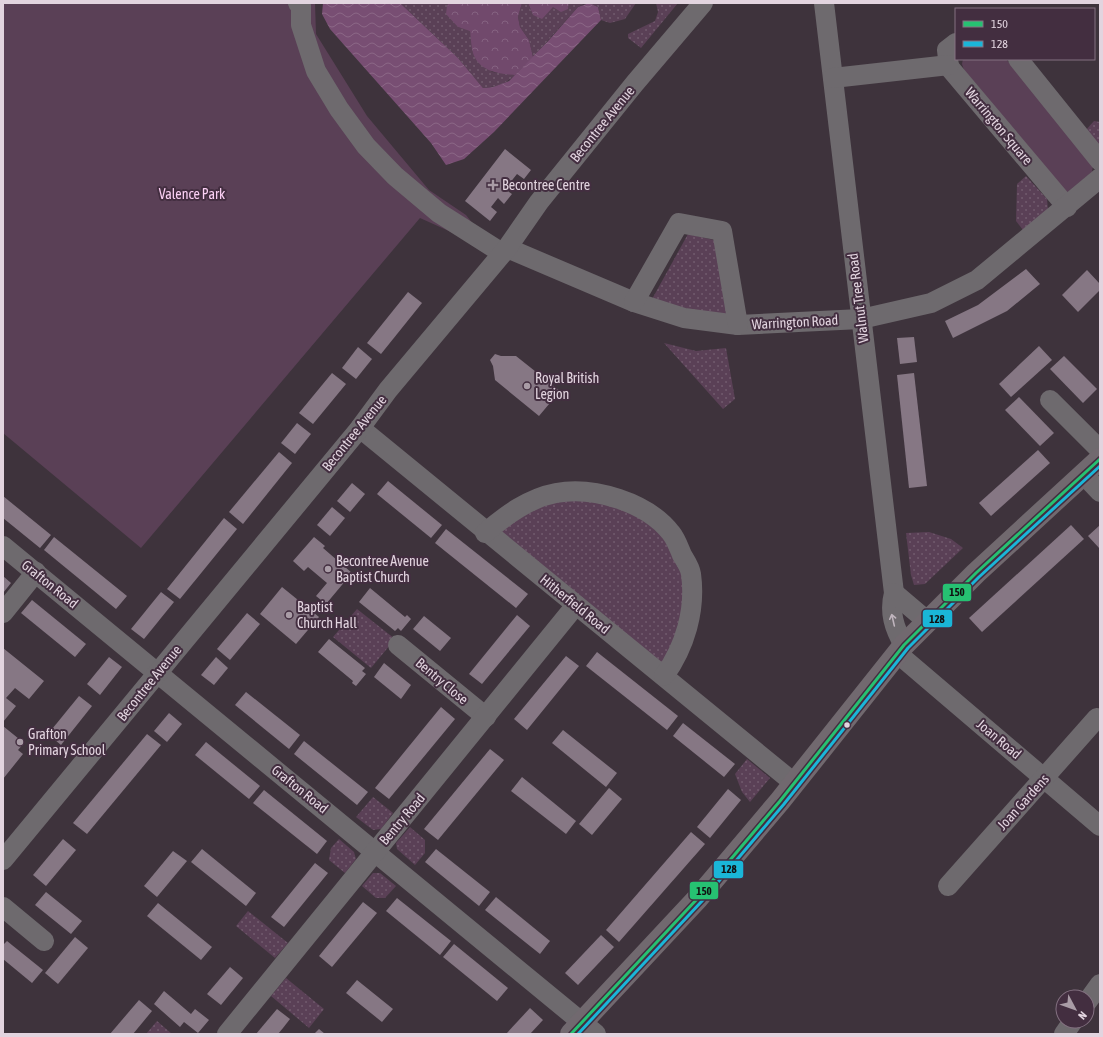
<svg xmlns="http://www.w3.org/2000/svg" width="1103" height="1037" font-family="'Asap Condensed',sans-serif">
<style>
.grass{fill:url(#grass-dots)}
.forest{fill:url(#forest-crowns)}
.green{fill:#5a4056}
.water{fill:url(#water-waves)}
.building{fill:#867784}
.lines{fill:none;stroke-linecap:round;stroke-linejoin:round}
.minor{stroke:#6e6a6e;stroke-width:20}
.major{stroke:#71696f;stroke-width:22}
.bus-1-casing{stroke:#432e40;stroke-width:6}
.bus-2-casing{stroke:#432e40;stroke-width:6}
.bus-1{stroke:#26c172;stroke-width:3}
.bus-2{stroke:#1ab6d8;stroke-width:3}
.oneway{stroke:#bfb4bd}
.poi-dot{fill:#a99ca6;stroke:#432e40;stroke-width:1.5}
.bus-dot{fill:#e2d4df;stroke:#432e40;stroke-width:1.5}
.labels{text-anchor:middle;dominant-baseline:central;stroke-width:4;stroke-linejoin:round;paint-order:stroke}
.street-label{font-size:14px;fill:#e2d4df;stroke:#432e40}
.poi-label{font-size:14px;fill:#e2d4df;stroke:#432e40;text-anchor:start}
.park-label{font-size:14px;fill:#fbd0f4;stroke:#432e40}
.line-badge{stroke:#432e40;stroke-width:1.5}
.pale-badge-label{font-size:11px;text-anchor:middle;font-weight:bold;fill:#111}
</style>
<defs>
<pattern id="grass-dots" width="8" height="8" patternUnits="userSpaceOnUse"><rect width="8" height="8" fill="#5a4056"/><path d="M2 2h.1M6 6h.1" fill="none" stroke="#715b6e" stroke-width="1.8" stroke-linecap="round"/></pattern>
<pattern id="forest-crowns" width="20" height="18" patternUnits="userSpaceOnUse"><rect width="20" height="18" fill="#71496c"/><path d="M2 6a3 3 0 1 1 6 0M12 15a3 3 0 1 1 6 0" fill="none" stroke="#856281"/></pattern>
<pattern id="water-waves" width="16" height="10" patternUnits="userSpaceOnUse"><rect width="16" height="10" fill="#784e73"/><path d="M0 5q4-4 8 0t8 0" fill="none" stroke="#8b6786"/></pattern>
</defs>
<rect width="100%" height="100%" fill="#3e333c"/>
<g class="grass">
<path d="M400,3H449L458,27L470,30L472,40L492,72L515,75C506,84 495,87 483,88L458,58Z"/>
<path d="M522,3H528L533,15L553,7L568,9L569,3H586L578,7L533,57L529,40L520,27L518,17Z"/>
<path d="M589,3H636L625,19L610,23L601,20L598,7Z"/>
<path d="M656,3H678L641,48L628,38V34L655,21L658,12Z"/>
<path d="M1094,121L1100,122V146L1085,131Z"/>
<path d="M1026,176L1047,199L1048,210L1023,230L1016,221L1017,184Z"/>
<path d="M688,234L718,241L729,318L651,301Z"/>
<path d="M664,343L696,351L726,348L735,399L723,409Z"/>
<path d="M615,497L671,533L692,604L664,676L485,533L533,500Z"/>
<path d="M929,532L951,539L963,548L925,584L914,585L911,575L906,533Z"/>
<path d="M357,609L395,639L371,668L333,637Z"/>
<path d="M747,759L770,778L750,802L742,792L735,774Z"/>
<path d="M373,797L393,813L381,829L373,830L356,817Z"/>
<path d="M410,827L425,840V853L415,865L397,849L396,843Z"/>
<path d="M339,839L354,852L356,859L345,873L329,860L331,848Z"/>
<path d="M373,873H380L396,886L385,898H376L362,886Z"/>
<path d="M248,911L288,943L275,958L236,926Z"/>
<path d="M286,978L324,1009L309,1028L271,996Z"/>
<path d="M157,1021L172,1034H146Z"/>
</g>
<g class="forest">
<path d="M449,3H522L518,17L520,27L529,40L533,57L515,75C498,74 479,71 473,53C471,46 471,38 470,31L458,27L446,14L447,6Z"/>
<path d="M528,3H569L568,9L561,12L553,7L542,19L533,15Z"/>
</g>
<g class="green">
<path d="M3,3H315L316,34L367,116L429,190L466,215L481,234L471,241L420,218L141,548L3,433Z"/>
<path d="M963,59H1006L1093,165L1092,172L1068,192H1066L964,70L962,64Z"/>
</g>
<path class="water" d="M323,3H400L458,58L483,88L493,87L509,81L549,40L578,7L589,3L598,7L601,20L494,132L464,159L446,165L431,143L330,29L322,14Z"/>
<g class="building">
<path d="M505,149L531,170L524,179L517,174L505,189L512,194L504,204L498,198L491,207L497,212L490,221L465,201Z"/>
<path d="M1026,269L1040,284L1007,311L953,338L945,321L978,305Z"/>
<path d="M1087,270L1100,284V290L1078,312L1062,295Z"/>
<path d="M408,292L422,303L381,354L367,343Z"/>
<path d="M914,337L917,362L900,364L897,338Z"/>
<path d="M1039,346L1052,360L1011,397L999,384Z"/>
<path d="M358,347L372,359L356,379L342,368Z"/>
<path d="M495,354L501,356H516L560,391L539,416L495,380L493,366L490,360Z"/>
<path d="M1064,356L1097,389L1083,403L1050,369Z"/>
<path d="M332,373L346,384L313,424L299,413Z"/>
<path d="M914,373L927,486L909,488L897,375Z"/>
<path d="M1019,397L1054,433L1040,446L1005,410Z"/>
<path d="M297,423L311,434L295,454L281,443Z"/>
<path d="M1038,450L1050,463L991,516L979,503Z"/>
<path d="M279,452L292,463L243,524L229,512Z"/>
<path d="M388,481L442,525L431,538L377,494Z"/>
<path d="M352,483L365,494L350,512L337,501Z"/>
<path d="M3,496L51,535L40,548L3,518Z"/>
<path d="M332,507L345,518L330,536L317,525Z"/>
<path d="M224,518L237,529L180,599L167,589Z"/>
<path d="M1071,525L1084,539L982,632L969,618Z"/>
<path d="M1100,525V549L1088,536Z"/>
<path d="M446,529L528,594L516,608L435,543Z"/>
<path d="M54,537L127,596L116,609L44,550Z"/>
<path d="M314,537L325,546L323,548L352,573L326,604L316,596L327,583L308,567L304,571L293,561Z"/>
<path d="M3,576L11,583L3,593Z"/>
<path d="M282,587L319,617L296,644L260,614Z"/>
<path d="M370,588L405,617L407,615L411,619L401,631L398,628L395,631L359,602Z"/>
<path d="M161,592L174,602L144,639L131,629Z"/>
<path d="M32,600L86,644L75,657L21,613Z"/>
<path d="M247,613L260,624L230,660L217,649Z"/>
<path d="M517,615L530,626L482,684L469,674Z"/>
<path d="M424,616L451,638L440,651L413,629Z"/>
<path d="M329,639L365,668L362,671L366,674L356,686L352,683L353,681L318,652Z"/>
<path d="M3,648L44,681L29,699L15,688L6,698L16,706L3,722Z"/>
<path d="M597,652L678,716L667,730L586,666Z"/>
<path d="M566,656L579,666L527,730L514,719Z"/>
<path d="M109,657L122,667L100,695L87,684Z"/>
<path d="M216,657L228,668L214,685L201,675Z"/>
<path d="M384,663L411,685L401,699L374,677Z"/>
<path d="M246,692L300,735L289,749L235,705Z"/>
<path d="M79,696L92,706L61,745L48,734Z"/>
<path d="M441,707L455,719L389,799L375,788Z"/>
<path d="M169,713L182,724L167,742L154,731Z"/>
<path d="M683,723L735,764L724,777L673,736Z"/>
<path d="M3,726L24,743L18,750L23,754L3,779Z"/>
<path d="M563,730L617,773L606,787L552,743Z"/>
<path d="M147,734L161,745L87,834L73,823Z"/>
<path d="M304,741L368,792L357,805L294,754Z"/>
<path d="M206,742L260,786L249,799L195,755Z"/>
<path d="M490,749L504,760L438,840L424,829Z"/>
<path d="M522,777L576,821L566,834L511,791Z"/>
<path d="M609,788L622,799L592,835L579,824Z"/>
<path d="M728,789L741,800L710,838L697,827Z"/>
<path d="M264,790L327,841L317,854L253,803Z"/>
<path d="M691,832L705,844L619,942L606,930Z"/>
<path d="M63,839L76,850L46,886L33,875Z"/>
<path d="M202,849L256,893L246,906L191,862Z"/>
<path d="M436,849L490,892L479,906L425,862Z"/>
<path d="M173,851L187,861L157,897L144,886Z"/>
<path d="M315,863L328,873L284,927L271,917Z"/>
<path d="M46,892L82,921L71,934L35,905Z"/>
<path d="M496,897L550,941L540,954L485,910Z"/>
<path d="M397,898L451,941L440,955L386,911Z"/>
<path d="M363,902L377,913L332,967L319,956Z"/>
<path d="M158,903L212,947L201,960L147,916Z"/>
<path d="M601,935L614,947L578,985L565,973Z"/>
<path d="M75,937L88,948L58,984L45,973Z"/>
<path d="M7,941L43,970L32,983L3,959V945Z"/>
<path d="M454,944L508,988L497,1001L443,957Z"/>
<path d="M230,967L243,978L221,1005L207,994Z"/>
<path d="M357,980L393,1009L382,1022L346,993Z"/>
<path d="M164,991L191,1014L195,1009L209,1020L198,1033L184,1022L180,1027L154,1004Z"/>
<path d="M139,1000L152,1011L133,1034H110Z"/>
<path d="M530,1008L543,1020L530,1034H506Z"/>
<path d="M277,1009L290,1019L283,1028L278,1034H256Z"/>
<path d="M319,1029L325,1034H314Z"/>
</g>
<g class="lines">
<g class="minor">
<path d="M298,3L301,5V25L316,71L339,109L366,146L395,176L439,213L502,253"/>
<path d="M824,3L894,593C889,612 894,628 904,645"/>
<path d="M956,43L947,50L949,67L1067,207"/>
<path d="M1018,59L1100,161"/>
<path d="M833,78L949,65"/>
<path d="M507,248L634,302L684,318L738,325L861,319L931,303L977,280L1100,178"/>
<path d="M634,302L679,223L722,231L738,325"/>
<path d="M1050,400L1100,450"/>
<path d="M360,428L794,783"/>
<path d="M1083,474L1100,492"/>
<path d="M485,533C506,515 529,498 556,493C593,486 647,502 671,533C676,539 679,548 682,555C685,560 690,567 691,574C696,610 685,647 664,676"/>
<path d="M3,546L596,1034"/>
<path d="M894,593L927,621"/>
<path d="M3,613L36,572"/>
<path d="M398,645L486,717"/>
<path d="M897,653L1100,826"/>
<path d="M3,860L360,428L388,390L507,248L539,202L635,83L703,3"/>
<path d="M948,886L1097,718"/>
<path d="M3,907L44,941"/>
<path d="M1087,1002L1100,984"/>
<path d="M227,1034L576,605"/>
<path d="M1064,1034L1073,1021"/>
</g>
<path class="major" d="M571,1034L698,898L780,801L904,645L976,573L1100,459"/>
<g class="bus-1-casing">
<path id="bus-1" d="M571,1034L698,898L780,801L904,645L976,573L1100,459"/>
</g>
<g class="bus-2-casing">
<path id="bus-2" d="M578,1034L702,901L784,804L908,648L979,577L1100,466"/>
</g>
<use href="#bus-1" class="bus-1"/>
<use href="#bus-2" class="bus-2"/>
</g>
<defs><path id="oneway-shaft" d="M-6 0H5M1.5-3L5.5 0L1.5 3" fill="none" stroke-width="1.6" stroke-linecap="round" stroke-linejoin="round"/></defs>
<use class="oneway" href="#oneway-shaft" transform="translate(893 620) rotate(-103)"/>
<g class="poi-dot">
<path d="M491 179h4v4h4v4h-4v4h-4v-4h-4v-4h4z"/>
<circle cx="527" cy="386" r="4"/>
<circle cx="328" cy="569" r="4"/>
<circle cx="289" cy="615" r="4"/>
<circle cx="20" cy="742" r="4"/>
</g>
<circle class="bus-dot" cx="847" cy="725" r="3.5"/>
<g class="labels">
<g class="street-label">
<text transform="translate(602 124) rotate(-51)">Becontree Avenue</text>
<text transform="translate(999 126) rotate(50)">Warrington Square</text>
<text transform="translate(858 298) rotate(-97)">Walnut Tree Road</text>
<text transform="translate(795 322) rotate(-3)">Warrington Road</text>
<text transform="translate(354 433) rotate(-51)">Becontree Avenue</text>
<text transform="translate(50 584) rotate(39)">Grafton Road</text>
<text transform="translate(575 604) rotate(39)">Hitherfield Road</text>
<text transform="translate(442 681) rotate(40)">Bentry Close</text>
<text transform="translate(149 683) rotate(-51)">Becontree Avenue</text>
<text transform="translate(999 739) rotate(40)">Joan Road</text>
<text transform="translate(300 789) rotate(39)">Grafton Road</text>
<text transform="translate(1023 802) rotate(-48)">Joan Gardens</text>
<text transform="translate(402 819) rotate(-50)">Bentry Road</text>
</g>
<g class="poi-label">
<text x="502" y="185">Becontree Centre</text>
<text x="535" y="378">Royal British<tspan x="535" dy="16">Legion</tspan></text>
<text x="336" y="561">Becontree Avenue<tspan x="336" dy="16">Baptist Church</tspan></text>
<text x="297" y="607">Baptist<tspan x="297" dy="16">Church Hall</tspan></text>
<text x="28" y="734">Grafton<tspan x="28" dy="16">Primary School</tspan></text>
</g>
<g class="park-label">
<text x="192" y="194">Valence Park</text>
</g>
</g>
<g class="line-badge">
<rect x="942" y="583" width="30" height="19" rx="4" fill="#26c172"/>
<rect x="922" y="609" width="31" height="19" rx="4" fill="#1ab6d8"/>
<rect x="713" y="860" width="31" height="19" rx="4" fill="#1ab6d8"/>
<rect x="689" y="881" width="30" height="19" rx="4" fill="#26c172"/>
</g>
<g class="pale-badge-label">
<text x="957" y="596">150</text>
<text x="937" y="623">128</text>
<text x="729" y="873">128</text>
<text x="704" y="895">150</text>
</g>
<rect width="1103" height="1037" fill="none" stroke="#e2d4df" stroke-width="8"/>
<rect x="955" y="8" width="140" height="52" fill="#432e40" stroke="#837080"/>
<rect x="963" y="21" width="20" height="6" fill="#26c172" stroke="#837080"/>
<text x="991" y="28" font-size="12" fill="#e2d4df">150</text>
<rect x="963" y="41" width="20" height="6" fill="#1ab6d8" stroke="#837080"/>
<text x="991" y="48" font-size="12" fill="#e2d4df">128</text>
<g transform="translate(1075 1009) rotate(131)"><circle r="19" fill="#432e40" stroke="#837080"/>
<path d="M0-3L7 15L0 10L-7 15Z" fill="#a99ca6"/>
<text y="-6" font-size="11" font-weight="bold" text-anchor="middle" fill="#e2d4df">N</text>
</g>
</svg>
